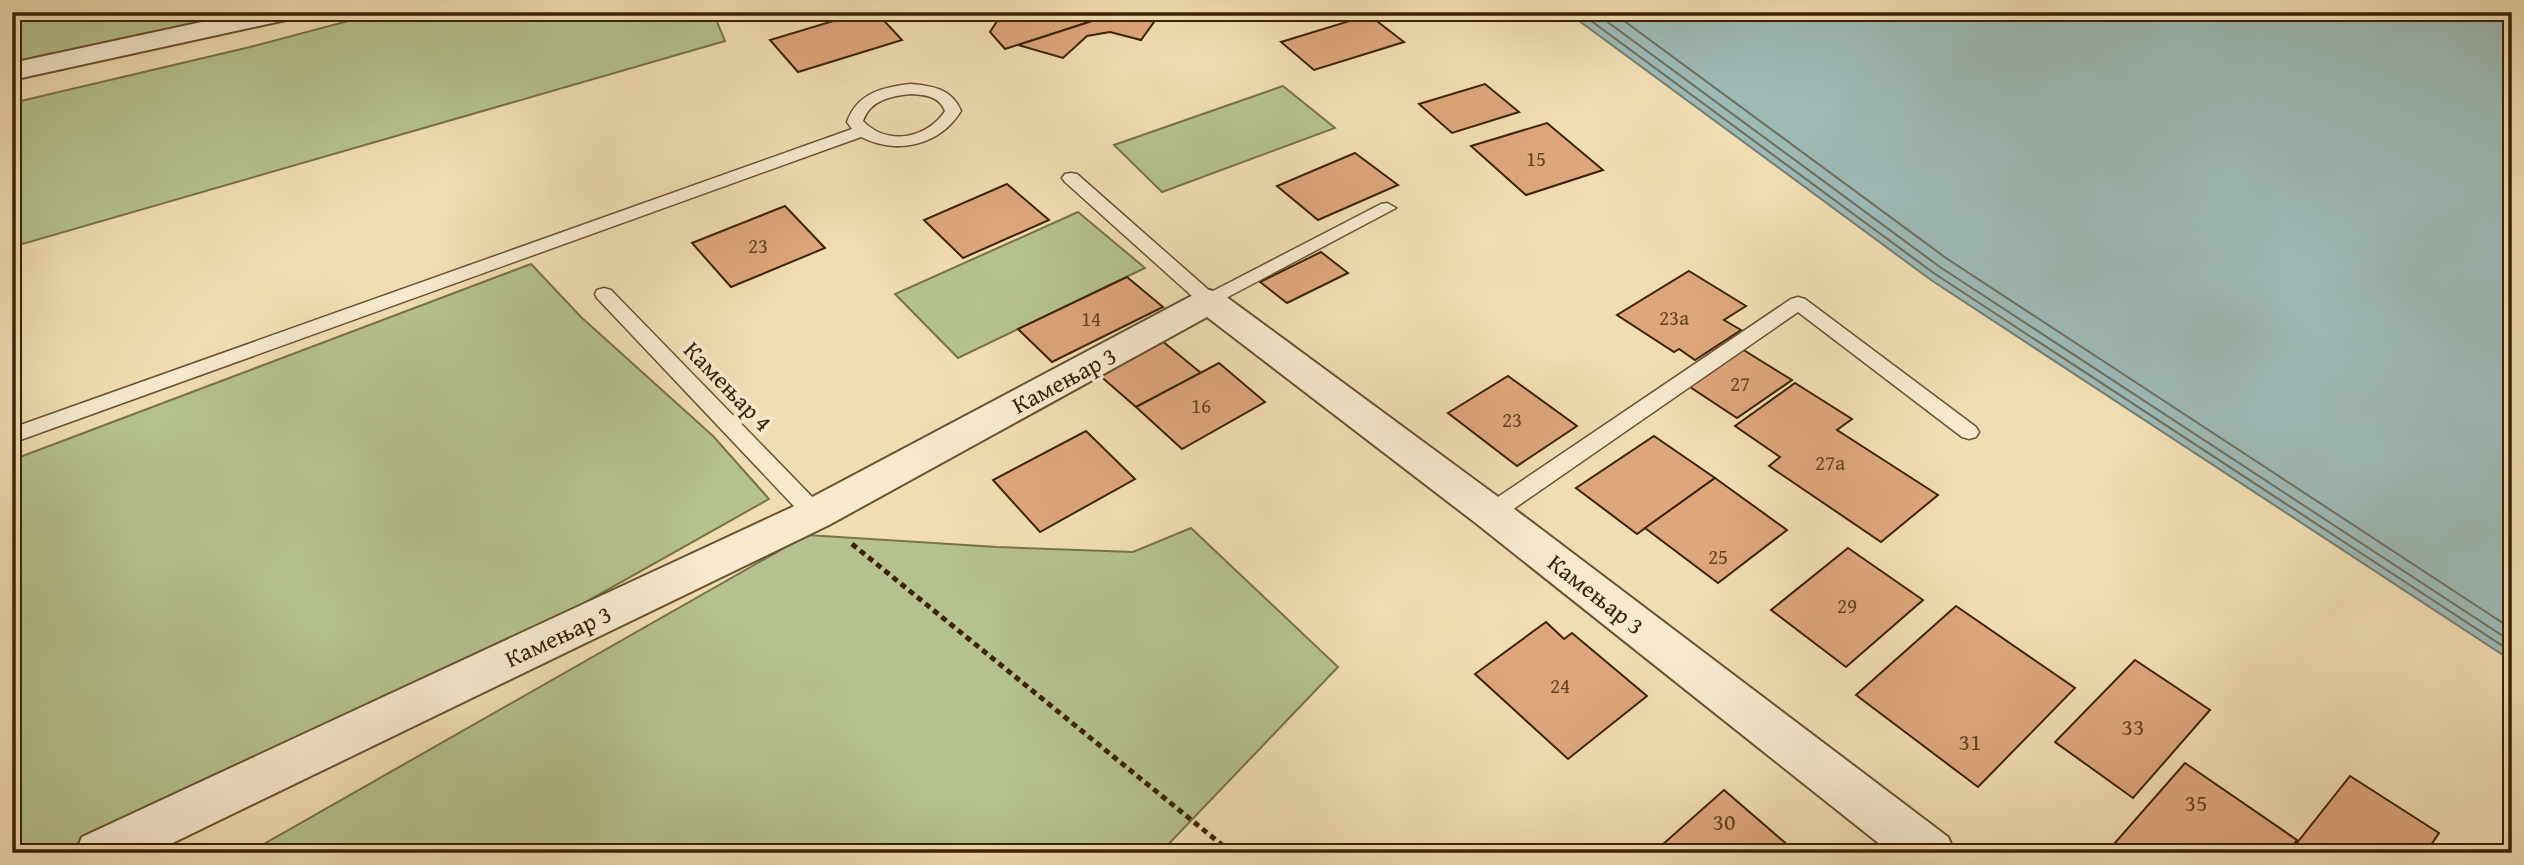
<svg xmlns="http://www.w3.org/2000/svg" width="2524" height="865" font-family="'Gentium Book Plus',serif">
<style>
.green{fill:#b5c290;stroke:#79724a;stroke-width:2}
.water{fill:#9ebab7;stroke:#777d6f;stroke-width:2}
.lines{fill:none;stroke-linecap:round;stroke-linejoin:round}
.shore{stroke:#6e6e5e;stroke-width:2}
.building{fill:#dda67b;stroke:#3d2204;stroke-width:2}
.service-casing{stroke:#6a5130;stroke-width:3}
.minor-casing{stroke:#6a5130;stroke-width:4}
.path{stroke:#3d2204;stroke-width:5;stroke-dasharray:6 4.5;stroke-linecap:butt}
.service{fill:#f6e9ce;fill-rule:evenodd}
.minor{fill:#f6e9ce;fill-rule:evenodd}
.labels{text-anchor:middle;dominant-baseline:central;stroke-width:7;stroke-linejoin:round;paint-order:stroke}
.number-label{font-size:21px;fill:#654322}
.street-label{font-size:24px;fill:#3d2204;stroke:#f6e9ce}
.near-number-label{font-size:24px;fill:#654322}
</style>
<rect width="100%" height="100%" fill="#f1ddb3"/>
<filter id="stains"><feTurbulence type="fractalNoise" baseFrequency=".00286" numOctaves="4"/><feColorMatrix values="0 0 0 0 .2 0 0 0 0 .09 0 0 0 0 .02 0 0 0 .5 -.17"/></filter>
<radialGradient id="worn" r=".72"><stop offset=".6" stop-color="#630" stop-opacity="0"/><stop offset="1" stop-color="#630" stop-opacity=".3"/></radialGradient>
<g class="green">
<path d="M12,12H268L12,68Z"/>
<path d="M382,12H461L462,16L487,12H713L725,41L12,247V103L250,47Z"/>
<path d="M1283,86L1335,128L1162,192L1114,145Z"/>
<path d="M1078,212L1145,268L958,358L895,294Z"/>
<path d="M531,264L581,317L713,436L769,499L319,752L130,853H12V460Z"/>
<path d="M1191,528L1338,667L1160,853H248L807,535L997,547L1133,552Z"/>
</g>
<path class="water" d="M1567,12H2512V661L1931,280Z"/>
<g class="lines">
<g class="shore">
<path d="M1579,12L1935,274L2512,652"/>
<path d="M1594,12L1940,267L2512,642"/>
<path d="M1612,12L1946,258L2512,629"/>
</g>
</g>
<g class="building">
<path d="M863,12H876L902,40L798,72L770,40Z"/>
<path d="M1003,12H1120L1005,49L990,32Z"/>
<path d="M1120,12L1159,15L1141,40L1110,32L1087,36L1063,58L1018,45Z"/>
<path d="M1369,15L1404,42L1314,70L1281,42Z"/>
<path d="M1485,84L1519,112L1452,133L1419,104Z"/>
<path d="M1547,123L1603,170L1526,195L1471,146Z"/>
<path d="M1355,153L1398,185L1318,220L1277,186Z"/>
<path d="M1007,184L1049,220L963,258L924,220Z"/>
<path d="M785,206L825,248L731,287L692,243Z"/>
<path d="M1321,252L1348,273L1287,303L1260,282Z"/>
<path d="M1689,271L1746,306L1724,320L1741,330L1695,360L1679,349L1674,352L1617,315Z"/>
<path d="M1127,277L1163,307L1052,362L1018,329Z"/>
<path d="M1161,340L1201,373L1136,407L1098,374Z"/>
<path d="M1742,349L1792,380L1737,418L1687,385Z"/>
<path d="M1219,363L1265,402L1182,449L1136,407Z"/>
<path d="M1508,376L1577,426L1517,466L1448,413Z"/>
<path d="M1795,383L1852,419L1837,430L1938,495L1881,542L1769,466L1780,457L1735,426Z"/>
<path d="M1086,431L1135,479L1040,532L993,480Z"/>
<path d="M1654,436L1715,478L1637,534L1576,488Z"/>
<path d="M1715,478L1787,530L1718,583L1645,528Z"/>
<path d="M1848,548L1923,600L1846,667L1771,610Z"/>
<path d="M1956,606L2075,688L1978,787L1856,695Z"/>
<path d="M1546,622L1564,639L1572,633L1647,696L1568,759L1475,674Z"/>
<path d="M2135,660L2210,710L2133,798L2055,742Z"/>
<path d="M2185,763L2297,840L2287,853H2123L2113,845Z"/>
<path d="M2350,776L2439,833L2427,851L2430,853H2289Z"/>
<path d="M1724,790L1797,853H1653Z"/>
</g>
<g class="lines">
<g class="service-casing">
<g id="service">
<path d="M911,84C933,86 952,89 961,111C939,146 897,155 861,137L12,443V428L852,129L847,122C857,93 883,87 911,84ZM911,94C926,95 939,96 945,111C927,139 887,146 863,121C870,100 891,96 911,94Z"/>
<path d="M1071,173L1077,174L1211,292L1381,204L1387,203L1396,208L1209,307L1202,305L1065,182L1062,178L1065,174Z"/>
<path d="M604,288L611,290L823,508L826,514L823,520L815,522L807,520L597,298L595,294L597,290Z"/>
<path d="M1798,297L1805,299L1976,427L1979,432L1976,437L1969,439L1962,437L1798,312L1499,519L1491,521L1483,519L1480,513L1483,507L1791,299Z"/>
</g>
</g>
<g class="minor-casing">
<g id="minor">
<path d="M248,12H299L295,18L286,20L12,80V63Z"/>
<path d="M1209,290L1221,293L1505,502L1948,837L1955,853H1891L1477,524L1207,317L829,525L152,853H75L82,837L801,503L1197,293Z"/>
</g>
</g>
<path class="path" d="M852,544L1232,853"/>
<use href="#service" class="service"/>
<use href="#minor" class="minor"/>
</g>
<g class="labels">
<g class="number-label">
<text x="1536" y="158">15</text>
<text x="758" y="245">23</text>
<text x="1674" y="317">23a</text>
<text x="1091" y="318">14</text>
<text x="1740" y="383">27</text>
<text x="1201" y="405">16</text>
<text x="1512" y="419">23</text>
<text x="1830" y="462">27a</text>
<text x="1718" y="556">25</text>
<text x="1847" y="605">29</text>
<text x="1560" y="685">24</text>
</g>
<g class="street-label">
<text transform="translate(1064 380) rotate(-28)">Камењар 3</text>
<text transform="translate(728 386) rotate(46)">Камењар 4</text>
<text transform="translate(1596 594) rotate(38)">Камењар 3</text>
<text transform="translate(558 636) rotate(-25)">Камењар 3</text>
</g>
<g class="near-number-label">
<text x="2133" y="726">33</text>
<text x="1970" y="741">31</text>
<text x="2196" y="802">35</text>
<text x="1724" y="821">30</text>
</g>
</g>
<rect width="2524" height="865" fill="none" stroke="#f1ddb3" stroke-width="42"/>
<rect x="14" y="14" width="2496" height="837" fill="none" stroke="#3d2204" stroke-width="3.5"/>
<rect x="21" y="21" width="2482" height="823" fill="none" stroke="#3d2204" stroke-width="2"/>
<rect width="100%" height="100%" filter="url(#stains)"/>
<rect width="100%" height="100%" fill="url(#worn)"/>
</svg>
